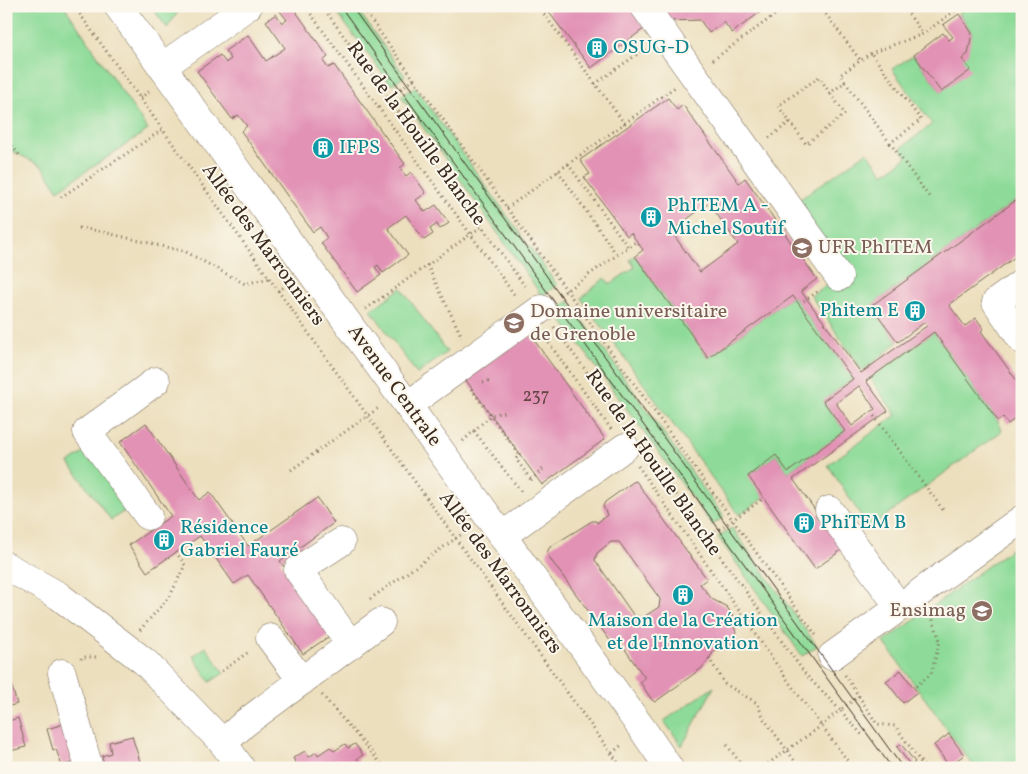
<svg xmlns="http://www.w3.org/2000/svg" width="1028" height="774" font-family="Vollkorn,serif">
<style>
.green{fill:#8edb99;stroke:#64825c}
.building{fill:#e292b5;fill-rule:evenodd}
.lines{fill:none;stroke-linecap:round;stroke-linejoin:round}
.minor-casing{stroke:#796956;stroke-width:29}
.path{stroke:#796956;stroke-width:3;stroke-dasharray:1 4;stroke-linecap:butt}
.minor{stroke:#fff;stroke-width:28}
.tram{stroke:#3b2a1e;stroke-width:1}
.labels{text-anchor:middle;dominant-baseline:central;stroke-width:4;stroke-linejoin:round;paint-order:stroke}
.number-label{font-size:18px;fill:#654444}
.culture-label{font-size:20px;fill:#0d838f;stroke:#fbf7ec;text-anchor:start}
.street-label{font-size:20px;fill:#3b2a1e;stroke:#fbf7ec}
.education-label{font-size:20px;fill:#785e54;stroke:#fbf7ec;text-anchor:start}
</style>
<rect width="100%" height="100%" fill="#fbf7ec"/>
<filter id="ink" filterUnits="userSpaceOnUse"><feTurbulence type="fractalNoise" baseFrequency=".02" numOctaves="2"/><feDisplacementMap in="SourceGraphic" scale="10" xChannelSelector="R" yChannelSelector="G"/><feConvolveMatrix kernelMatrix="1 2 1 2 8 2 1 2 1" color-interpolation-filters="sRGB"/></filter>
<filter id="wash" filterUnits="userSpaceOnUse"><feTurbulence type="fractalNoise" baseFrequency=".0096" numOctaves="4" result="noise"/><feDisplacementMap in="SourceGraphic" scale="20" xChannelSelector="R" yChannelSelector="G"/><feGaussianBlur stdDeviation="1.12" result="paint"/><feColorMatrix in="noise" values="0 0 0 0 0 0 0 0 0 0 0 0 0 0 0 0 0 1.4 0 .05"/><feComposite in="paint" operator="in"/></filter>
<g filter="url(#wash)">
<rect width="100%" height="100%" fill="#ecdfbd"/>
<g class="green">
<path d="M6,6H64L148,130L58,190L42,166L10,150L6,152Z"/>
<path d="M151,6H182L167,28Z"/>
<path d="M332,6H355L405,76L391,85Z"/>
<path d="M966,6H1022V196L871,306L898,342L863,371L811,296L846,271L796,202L867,152L884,174L907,157L901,148L932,124L892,69L914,55L941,92L970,70L962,59L972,33L959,14Z"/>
<path d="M415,87L557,285L542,296L401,96Z"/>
<path d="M635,256L708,358L793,296L853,379L823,401L845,431L788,472L776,455L749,475L764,498L739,515L581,298L605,278L610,284L635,267L630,260Z"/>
<path d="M401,288L447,352L417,374L371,310Z"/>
<path d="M569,301L724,517L712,525L555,311Z"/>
<path d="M934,332L998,421L1002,431L869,528L828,465L896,415L870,378Z"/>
<path d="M90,448L132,506L111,520L69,463Z"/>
<path d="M732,528L817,646L802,656L718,537Z"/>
<path d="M1022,541V768H975L884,642Z"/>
<path d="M206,647L224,673L210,682L193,656Z"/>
<path d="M714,687L682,746L664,721Z"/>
</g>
<g id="blocks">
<g class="building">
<path d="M287,6H292L328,57L323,61L328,68L334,65L405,164L400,168L406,176L411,172L426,193L416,200L425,212L436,205L449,223L440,229L437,224L430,229L433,234L424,240L406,215L388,228L408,255L383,273L378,265L377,266L375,267L381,275L357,292L321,243L327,238L324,233L320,227L313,232L241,131L247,126L238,115L232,119L197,71L220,55L226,63L228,61L231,59L225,51L248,35L266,61L285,48L266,21L276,14L282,23L285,21L287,20L280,11Z"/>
<path d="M554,6H629L645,28L591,68L548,11Z"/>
<path d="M658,6H766L767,7L732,33L724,22L709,33L700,20L667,21Z"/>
<path d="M959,14L972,33L968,54L962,59L971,70L941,92L914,55L943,33L949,40L953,37L943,25Z"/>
<path d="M668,98L677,110L683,105L739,183L745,178L817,279L801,291L861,373L928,325L925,322L898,342L871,306L1022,196V252L949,305L965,326L976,318L984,329L981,331L1022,388V403L1020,404L1022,406V414L1008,424L1003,417L998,421L934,332L866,381L888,411L793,479L843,549L815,569L748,476L776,455L788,472L845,431L823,401L853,379L793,296L708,358L635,256L643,250L631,233L627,236L584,177L590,174L580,160ZM709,203L738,244L700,272L671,231ZM859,386L875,409L852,426L836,403Z"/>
<path d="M529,333L605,439L542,485L465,379Z"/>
<path d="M146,423L199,500L210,492L248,546L317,498L334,523L280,561L331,635L303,654L248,575L234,584L200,536L147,572L129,545L171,516L120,442Z"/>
<path d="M636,481L707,579L700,584L712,599L727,607L733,616L729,619L734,626L736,632L734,642L727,649L715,650L702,668L655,702L652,700L640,682L645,678L633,661L620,642L614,646L548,556L547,552L550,547L592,521H596L597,523L607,515L603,506L605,502L633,482ZM611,542H619L660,599L659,607L642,618L634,616L595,560L597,553Z"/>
<path d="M901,670L917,692L903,703L886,681Z"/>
<path d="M6,677H9L17,704L6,707Z"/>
<path d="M18,718L26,747L6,752V722Z"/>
<path d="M64,724L75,762L62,766L56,749L53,750L47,729Z"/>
<path d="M949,734L964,755L949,766L934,745Z"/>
<path d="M132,736L142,768H105L102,756L111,753L109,742Z"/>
<path d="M345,744L348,748L355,744L363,755L357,759L360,764L357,767L358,768H293L297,765L293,758L305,751L309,757L316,752L318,755L330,747L334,751Z"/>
<path d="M901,744L915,762L911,766L897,747Z"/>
</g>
</g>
</g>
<g filter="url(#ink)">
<use href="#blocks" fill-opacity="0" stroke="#796956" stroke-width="1"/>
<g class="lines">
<g class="minor-casing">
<g id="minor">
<path d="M118,6L643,730L669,768"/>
<path d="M644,6L839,277"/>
<path d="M162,67L248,6"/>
<path d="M1022,283L996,302L1022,340"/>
<path d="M408,405L541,309"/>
<path d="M829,510L899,607"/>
<path d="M148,516L87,432L156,381"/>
<path d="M502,536L625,447"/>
<path d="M341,542L298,570L351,645"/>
<path d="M6,566L59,596L145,662L223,743L241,768"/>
<path d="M270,638L302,681"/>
<path d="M832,656L1022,519"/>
<path d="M62,673L89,768"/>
<path d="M223,743L245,723L381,622"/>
</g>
</g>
<g class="path">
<path d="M74,6L456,539L622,768"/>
<path d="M305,6L516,297"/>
<path d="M322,6L527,289"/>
<path d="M361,6L818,638"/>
<path d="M538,6L627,127"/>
<path d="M820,6L860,60"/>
<path d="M903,6L923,34"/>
<path d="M713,60L787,6"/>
<path d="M845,82L890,143L921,120L871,53"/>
<path d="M595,84L646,48"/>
<path d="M140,98L150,91"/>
<path d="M389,98L414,79"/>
<path d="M790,122L806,144L845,114L830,93"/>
<path d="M6,138L19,155"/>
<path d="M769,138L790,122L778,106L819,77L830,93L845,82L840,75L871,53L923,34L961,6"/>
<path d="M890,143L930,198"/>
<path d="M568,164L628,247"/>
<path d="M558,171L617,255"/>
<path d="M61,197L162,130"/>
<path d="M507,208L675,87"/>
<path d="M79,228L99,231L186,252L245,284L269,278"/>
<path d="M427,265L462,337"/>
<path d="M278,291L290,283"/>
<path d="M560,295L637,241"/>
<path d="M804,301L820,290"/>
<path d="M366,309L482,226"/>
<path d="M554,327L624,423"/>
<path d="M543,335L611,429"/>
<path d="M483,382L491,380"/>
<path d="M471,389L519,454L516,459L531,480"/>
<path d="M874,416L943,510"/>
<path d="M474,431L523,494"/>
<path d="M463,441L491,415L504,412"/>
<path d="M647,454L806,675L840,710L821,726L762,768"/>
<path d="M638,466L791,685L853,768"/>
<path d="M291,470L380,407"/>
<path d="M531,480L543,469"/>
<path d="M707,538L764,498"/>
<path d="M370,599L469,529"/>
<path d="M140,630L170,596L185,565L176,552"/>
<path d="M709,658L725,684L757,703L764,719L800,768"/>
<path d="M81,659L82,657H99"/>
<path d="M222,671L250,651"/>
<path d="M845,675L877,724L895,726L925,768"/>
<path d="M916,686L931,674L940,641L931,614"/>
<path d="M322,695L385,768"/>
<path d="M859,696L840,710L862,735"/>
<path d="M727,745L744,768"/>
<path d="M612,753L623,744"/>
</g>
<use href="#minor" class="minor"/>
<g class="tram">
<path d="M340,6L892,768"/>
<path d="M351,6L903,768"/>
</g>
</g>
</g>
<defs>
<g id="building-disc" transform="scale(1.125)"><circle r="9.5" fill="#0f9aa8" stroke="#fbf7ec"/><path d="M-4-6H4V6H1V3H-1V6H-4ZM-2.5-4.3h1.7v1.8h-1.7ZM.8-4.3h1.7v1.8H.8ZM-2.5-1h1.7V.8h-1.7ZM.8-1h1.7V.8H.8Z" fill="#fff"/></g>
<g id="university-disc" transform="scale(1.125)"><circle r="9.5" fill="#8d6e63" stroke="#fbf7ec"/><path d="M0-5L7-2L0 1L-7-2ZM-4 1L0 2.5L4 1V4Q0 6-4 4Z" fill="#fff"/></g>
</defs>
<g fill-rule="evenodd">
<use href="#building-disc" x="597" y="48"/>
<use href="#building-disc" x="323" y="148"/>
<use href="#building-disc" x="651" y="217"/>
<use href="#university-disc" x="802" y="248"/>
<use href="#building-disc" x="915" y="311"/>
<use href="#university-disc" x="514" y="323"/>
<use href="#building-disc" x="804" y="523"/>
<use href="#building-disc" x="164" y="540"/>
<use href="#building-disc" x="683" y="595"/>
<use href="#university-disc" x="982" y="611"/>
</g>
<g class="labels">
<g class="number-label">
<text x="536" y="396">237</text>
</g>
<g class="culture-label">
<text x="613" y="48">OSUG-D</text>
<text x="339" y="148">IFPS</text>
<text x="667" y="206">PhITEM A -<tspan x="667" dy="23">Michel Soutif</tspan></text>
<text x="899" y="311" text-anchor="end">Phitem E</text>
<text x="820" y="523">PhiTEM B</text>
<text x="180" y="528">Résidence<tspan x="180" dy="23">Gabriel Fauré</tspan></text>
<text x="683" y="621" text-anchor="middle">Maison de la Création<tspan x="683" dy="23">et de l'Innovation</tspan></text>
</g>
<g class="street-label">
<text transform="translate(416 134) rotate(54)">Rue de la Houille Blanche</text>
<text transform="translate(263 245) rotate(54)">Allée des Marronniers</text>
<text transform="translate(394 386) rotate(54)">Avenue Centrale</text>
<text transform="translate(653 463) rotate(55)">Rue de la Houille Blanche</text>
<text transform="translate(500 573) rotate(54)">Allée des Marronniers</text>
</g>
<g class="education-label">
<text x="818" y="248">UFR PhITEM</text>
<text x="530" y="312">Domaine universitaire<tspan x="530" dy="23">de Grenoble</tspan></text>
<text x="966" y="611" text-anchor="end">Ensimag</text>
</g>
</g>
<rect width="1028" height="774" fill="none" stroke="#fbf7ec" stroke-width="25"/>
</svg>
